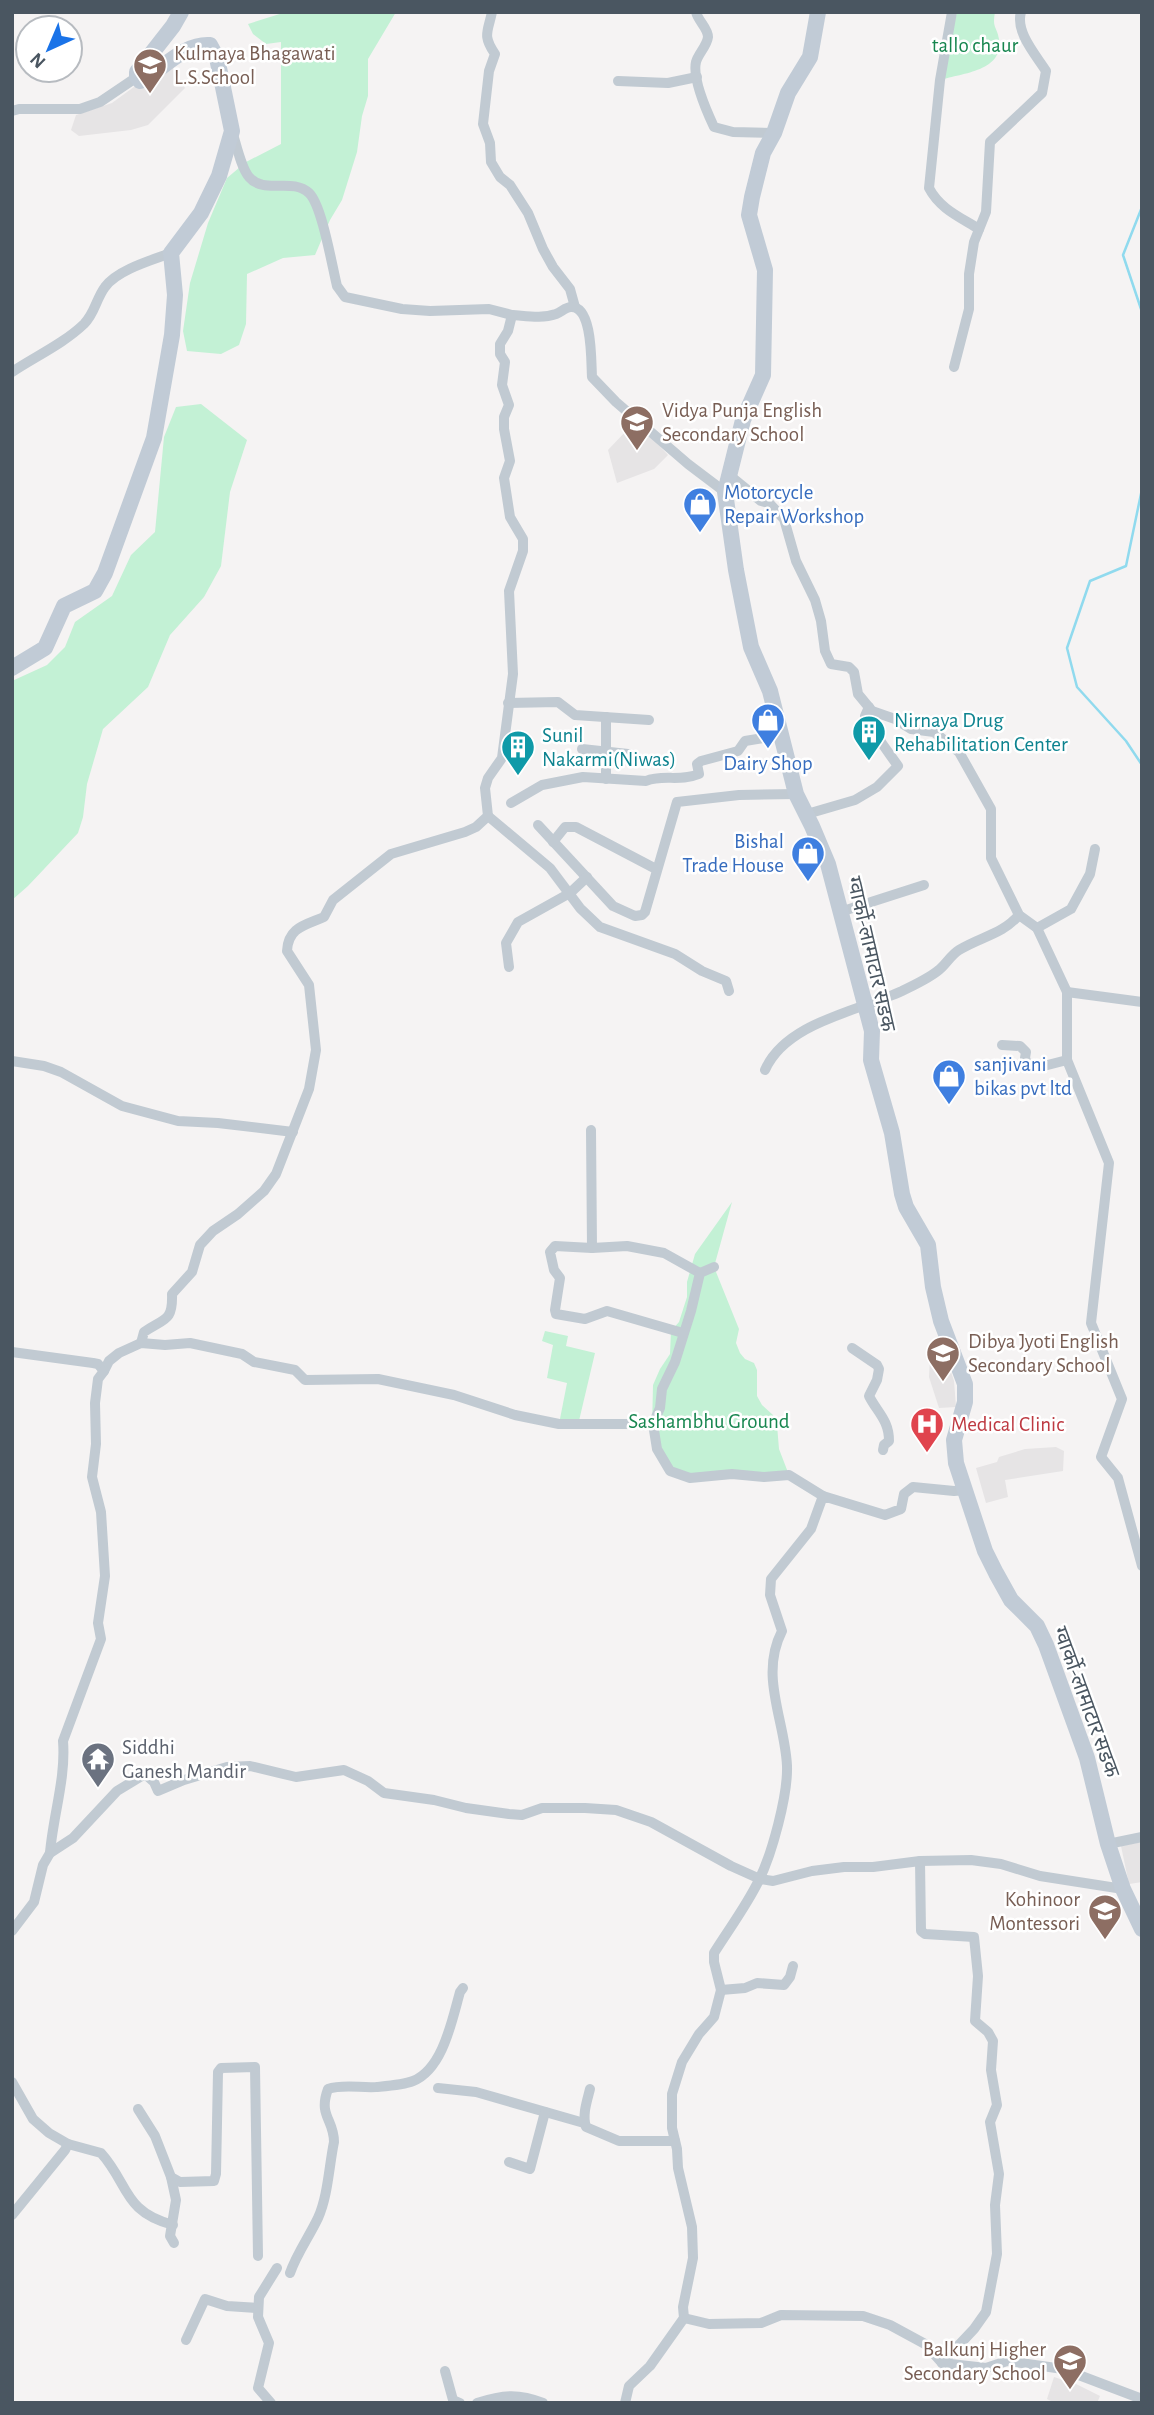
<svg xmlns="http://www.w3.org/2000/svg" width="1154" height="2415" font-family="'Alegreya Sans','Noto Sans Devanagari',sans-serif">
<style>
.education{fill:#e6e4e5}
.green{fill:#c3f1d5}
.lines{fill:none;stroke-linecap:round;stroke-linejoin:round}
.stream{stroke:#90daee;stroke-width:2.5}
.street{stroke:#c1cad2;stroke-width:10}
.secondary{stroke:#c1cbd6;stroke-width:16}
.labels{text-anchor:middle;dominant-baseline:central;stroke-width:5;stroke-linejoin:round;paint-order:stroke}
.park-label{font-size:21px;fill:#17864f;stroke:#fff}
.education-label{font-size:21px;fill:#785e54;stroke:#fff;text-anchor:start}
.shop-label{font-size:21px;fill:#366cbe;stroke:#fff;text-anchor:start}
.culture-label{font-size:21px;fill:#0d838f;stroke:#fff;text-anchor:start}
.street-label{font-size:21px;fill:#4a5661;stroke:#fff}
.health-label{font-size:21px;fill:#be3a42;stroke:#fff;text-anchor:start}
.worship-label{font-size:21px;fill:#5b616d;stroke:#fff;text-anchor:start}
</style>
<rect width="100%" height="100%" fill="#f5f3f3"/>
<g class="education">
<path d="M171,65L185,88L148,125L131,130L79,136L71,130L76,115L112,103L149,76Z"/>
<path d="M633,418L668,455L654,469L617,483L608,450L628,429Z"/>
<path d="M946,1357L954,1381L956,1407L939,1408L929,1377L930,1358Z"/>
<path d="M1056,1447L1064,1451L1063,1471L1005,1480L1008,1497L986,1503L976,1468L997,1462L999,1457L1025,1449Z"/>
<path d="M1142,1842V1882L1129,1884L1121,1846Z"/>
<path d="M1054,2377L1076,2384L1100,2396L1097,2403H1055L1047,2399Z"/>
</g>
<g class="green">
<path d="M286,12H396L368,59V96L362,116L357,152L342,200L330,220L315,255L283,258L247,274L246,324L239,345L221,354L187,351L183,331L190,283L208,223L227,178L246,162L281,144V42L266,44L253,34L248,24Z"/>
<path d="M957,12H995C992,29 997,26 999,39C1004,71 963,73 940,80Z"/>
<path d="M201,404L247,440L230,492L221,566L204,597L170,635L148,687L103,729L87,784L83,817L78,833L28,886L12,900V681L47,665L65,647L75,622L112,596L131,555L155,532L164,437L176,407Z"/>
<path d="M732,1202L714,1267L739,1329L736,1343L740,1353L745,1359L754,1363L757,1370V1396L762,1405L773,1415L777,1425L779,1449L789,1475L690,1478L670,1471L652,1429L653,1385L660,1369L670,1354L671,1331L679,1322L687,1297V1282L695,1254Z"/>
<path d="M545,1331L568,1336L566,1346L595,1353L578,1425L559,1424L567,1383L547,1378L553,1345L542,1341Z"/>
</g>
<g class="lines">
<g class="stream">
<path d="M1142,207L1123,255L1142,312"/>
<path d="M1142,489L1126,566L1090,581L1067,648L1077,687L1126,741L1142,765"/>
</g>
<g class="street">
<path d="M492,12C488,32 482,35 495,54L489,71L483,124L490,143L491,162L500,177L510,185L528,213L543,249L553,267L570,289L575,307"/>
<path d="M696,12C698,21 708,28 708,37C707,46 698,54 696,62C692,79 707,112 714,127L733,132L774,133"/>
<path d="M952,12L940,80L929,188C940,209 960,217 979,229"/>
<path d="M618,81L668,83L697,77"/>
<path d="M12,111L19,109H80L100,102L137,77"/>
<path d="M512,315C527,316 542,319 556,314C561,312 566,307 571,307C593,306 591,363 592,377L616,402L688,464L725,492"/>
<path d="M954,367L969,309V274L974,242L986,212L990,142L1042,93L1046,71C1036,55 1015,32 1021,12"/>
<path d="M12,372C36,356 63,344 84,324C95,313 96,299 105,287C117,270 152,260 171,253"/>
<path d="M729,475L761,501L769,503L784,519L796,561L815,600L821,621L825,651L831,664L849,667L854,672L858,694L872,711L895,719L911,729L934,732L959,752L991,809V858L1019,915L1037,928L1067,992V1060L1109,1163L1091,1323L1122,1399L1101,1457L1118,1478L1142,1566"/>
<path d="M508,703L558,702L575,715L649,720"/>
<path d="M582,749L628,754"/>
<path d="M606,779V717"/>
<path d="M511,803L542,785L583,777L646,781C662,774 680,782 699,774L697,764L701,761L738,751L745,741L781,735"/>
<path d="M807,814L855,800L877,787L898,766C886,749 875,735 865,716L869,707"/>
<path d="M488,816L550,868L580,908L600,927L675,954L702,971L726,981L729,991"/>
<path d="M538,825L613,906L635,916L642,915L645,912L677,802L739,795L796,794"/>
<path d="M553,842L565,827H576L656,869"/>
<path d="M840,912L924,885"/>
<path d="M1037,928L1071,909L1090,874L1095,849"/>
<path d="M509,967L506,943L518,922L570,893L587,877"/>
<path d="M1067,992L1142,1002"/>
<path d="M1002,1045L1020,1046L1026,1052L1025,1058L1028,1066L1036,1068L1067,1060"/>
<path d="M12,1061L44,1066L61,1072L122,1106L178,1121L218,1123L293,1132"/>
<path d="M765,1070C786,1022 859,1011 902,991C914,985 930,978 940,969C947,963 951,955 959,950C980,937 1003,934 1019,915"/>
<path d="M591,1130L592,1248"/>
<path d="M683,1333L607,1311L585,1319L556,1314L555,1310L560,1278L554,1270L550,1252L555,1246L592,1248L627,1246L664,1253L700,1273"/>
<path d="M141,1343L144,1332C164,1318 173,1322 172,1294L192,1272L200,1245L213,1231L238,1214L264,1191L276,1174L309,1089L316,1050L309,985L287,951C288,927 306,925 324,917L333,900L391,854L465,832L476,827L488,816L485,788L488,778L502,758L513,674L509,591L523,551V539L510,517L504,478L510,461L504,429V417L509,405L502,385L505,362L500,354V344L508,331L512,315L489,309L430,311L402,309L345,297L337,286C332,266 322,205 309,193C292,177 264,195 249,177C241,168 236,143 232,131"/>
<path d="M852,1348L877,1365L879,1369L877,1380L869,1396C877,1412 889,1420 889,1441L884,1445L883,1450"/>
<path d="M12,1352L93,1363L98,1364L104,1371L109,1361L119,1353L141,1343L165,1345L190,1343L242,1354L254,1362L295,1370L305,1380L378,1379L454,1395L515,1415L559,1424H653L657,1449L670,1471L690,1478L732,1474L764,1477L789,1475L823,1496"/>
<path d="M653,1424L660,1408L662,1389L675,1362L691,1311L700,1273L714,1267"/>
<path d="M1108,1844L1142,1837"/>
<path d="M50,1853C53,1816 66,1778 63,1741L101,1639L98,1623L105,1576L101,1512L92,1477L96,1444L95,1403L98,1379L104,1371"/>
<path d="M920,1861L921,1931L925,1934L974,1937L978,1976L975,2021L988,2032L993,2041L991,2070L997,2105L990,2122L999,2174L995,2205L997,2254L986,2312L974,2329L942,2363"/>
<path d="M12,1931L34,1902L43,1865L50,1853L73,1838L117,1791L145,1774L154,1782L158,1791L184,1780L227,1767L250,1766L296,1777L344,1770L368,1781L384,1793L434,1800L466,1808L509,1814L522,1815L542,1808H585L616,1810L651,1822L731,1866L760,1879L773,1881L812,1871L844,1867H873L920,1861L971,1860L1001,1864L1040,1876L1123,1889"/>
<path d="M721,1990L745,1988L757,1983L784,1985L790,1977L793,1966"/>
<path d="M12,2082L33,2119L49,2133L68,2144L101,2153C129,2184 123,2212 173,2225"/>
<path d="M438,2088L476,2092L584,2123"/>
<path d="M590,2089C587,2101 582,2115 586,2127L619,2141H675"/>
<path d="M138,2109L155,2136L171,2177L180,2182L214,2181L216,2174L218,2072L221,2068L255,2067L258,2256"/>
<path d="M509,2162L530,2169L545,2112"/>
<path d="M171,2177L176,2200L170,2236L174,2243"/>
<path d="M12,2215L65,2150L68,2144"/>
<path d="M290,2273C297,2253 309,2237 318,2218C328,2196 329,2166 334,2142C334,2119 318,2116 328,2089C342,2084 361,2088 376,2087C387,2086 403,2085 413,2081C443,2069 452,2020 460,1992L463,1988"/>
<path d="M684,2318L709,2324L761,2323L781,2315L863,2316L890,2325L925,2344L942,2363L986,2368L1007,2361L1063,2369L1142,2399"/>
<path d="M186,2340L205,2299L227,2306L258,2308"/>
<path d="M445,2371L453,2400L460,2403"/>
<path d="M271,2403L258,2388L269,2343L258,2317L259,2297L277,2268"/>
<path d="M477,2403C502,2395 518,2393 543,2403"/>
<path d="M625,2403L629,2386L650,2366L684,2318L683,2307L693,2258L692,2227L678,2168L677,2149L672,2128V2094L682,2062L699,2034L714,2017L721,1990L714,1962V1953C729,1929 747,1905 759,1880C772,1854 788,1795 787,1766C785,1720 759,1676 782,1631L770,1595L771,1579L811,1529L823,1496L885,1515L901,1509L904,1494L913,1487L954,1491L965,1490"/>
</g>
<g class="secondary">
<path d="M818,12L810,57L788,93L774,133L763,153L752,197L749,215L765,270L763,375L743,420L725,492L736,570L751,647L770,691L796,794L812,826L828,864L872,1031L871,1060L892,1133L902,1194L906,1207L928,1245L933,1287L941,1321L965,1384V1402L954,1440L956,1463L985,1551L996,1573L1011,1600L1037,1626L1046,1645L1087,1758L1108,1844L1123,1889L1142,1929"/>
<path d="M12,668L45,648L64,606L95,591L105,573L154,438L172,335L175,295L171,253L201,213L219,176L232,131L217,58L210,45C183,43 163,70 140,81L137,77V72L173,26L181,12"/>
</g>
</g>
<defs>
<g id="school-pin" transform="scale(1.75)"><path d="M0 17L-7.5 6A9.5 9.5 0 1 1 7.5 6Z" fill="#8d6e63" stroke="#fff"/><path d="M0-5L7-2L0 1L-7-2ZM-4 1L0 2.5L4 1V4Q0 6-4 4Z" fill="#fff"/></g>
<g id="shop-pin" transform="scale(1.75)"><path d="M0 17L-7.5 6A9.5 9.5 0 1 1 7.5 6Z" fill="#3f7fe0" stroke="#fff"/><path d="M-5-2.5h2.3a2.7 3.5 0 0 1 5.4 0H5L5.5 6h-11ZM-1.5-2.5h3a1.5 2.3 0 0 0-3 0Z" fill="#fff"/></g>
<g id="building-pin" transform="scale(1.75)"><path d="M0 17L-7.5 6A9.5 9.5 0 1 1 7.5 6Z" fill="#0f9aa8" stroke="#fff"/><path d="M-4-6H4V6H1V3H-1V6H-4ZM-2.5-4.3h1.7v1.8h-1.7ZM.8-4.3h1.7v1.8H.8ZM-2.5-1h1.7V.8h-1.7ZM.8-1h1.7V.8H.8Z" fill="#fff"/></g>
<g id="hospital-pin" transform="scale(1.75)"><path d="M0 17L-7.5 6A9.5 9.5 0 1 1 7.5 6Z" fill="#e0444e" stroke="#fff"/><path d="M-5-5h3v3.5h4V-5h3V5h-3V1.5h-4V5h-3Z" fill="#fff"/></g>
<g id="temple-pin" transform="scale(1.75)"><path d="M0 17L-7.5 6A9.5 9.5 0 1 1 7.5 6Z" fill="#6b7280" stroke="#fff"/><path d="M0-6L5-2H3V0L6.5 2.5H4V6H1.5V3h-3V6H-4V2.5H-6.5L-3 0V-2H-5Z" fill="#fff"/></g>
</defs>
<g fill-rule="evenodd">
<use href="#school-pin" x="150" y="65"/>
<use href="#school-pin" x="637" y="422"/>
<use href="#shop-pin" x="700" y="504"/>
<use href="#shop-pin" x="768" y="720"/>
<use href="#building-pin" x="869" y="732"/>
<use href="#building-pin" x="518" y="747"/>
<use href="#shop-pin" x="808" y="853"/>
<use href="#shop-pin" x="949" y="1076"/>
<use href="#school-pin" x="943" y="1353"/>
<use href="#hospital-pin" x="927" y="1424"/>
<use href="#temple-pin" x="98" y="1759"/>
<use href="#school-pin" x="1105" y="1911"/>
<use href="#school-pin" x="1070" y="2361"/>
</g>
<g class="labels">
<g class="park-label">
<text x="975" y="45">tallo chaur</text>
<text x="709" y="1421">Sashambhu Ground</text>
</g>
<g class="education-label">
<text x="174" y="53">Kulmaya Bhagawati<tspan x="174" dy="24">L.S.School</tspan></text>
<text x="662" y="410">Vidya Punja English<tspan x="662" dy="24">Secondary School</tspan></text>
<text x="968" y="1341">Dibya Jyoti English<tspan x="968" dy="24">Secondary School</tspan></text>
<text x="1080" y="1899" text-anchor="end">Kohinoor<tspan x="1080" dy="24">Montessori</tspan></text>
<text x="1046" y="2349" text-anchor="end">Balkunj Higher<tspan x="1046" dy="24">Secondary School</tspan></text>
</g>
<g class="shop-label">
<text x="724" y="492">Motorcycle<tspan x="724" dy="24">Repair Workshop</tspan></text>
<text x="768" y="763" text-anchor="middle">Dairy Shop</text>
<text x="784" y="841" text-anchor="end">Bishal<tspan x="784" dy="24">Trade House</tspan></text>
<text x="974" y="1064">sanjivani<tspan x="974" dy="24">bikas pvt ltd</tspan></text>
</g>
<g class="culture-label">
<text x="894" y="720">Nirnaya Drug<tspan x="894" dy="24">Rehabilitation Center</tspan></text>
<text x="542" y="735">Sunil<tspan x="542" dy="24">Nakarmi(Niwas)</tspan></text>
</g>
<g class="street-label">
<text transform="translate(871 954) rotate(77)">ग्वार्को-लामाटार सडक</text>
<text transform="translate(1086 1702) rotate(70)">ग्वार्को-लामाटार सडक</text>
</g>
<g class="health-label">
<text x="951" y="1424">Medical Clinic</text>
</g>
<g class="worship-label">
<text x="122" y="1747">Siddhi<tspan x="122" dy="24">Ganesh Mandir</tspan></text>
</g>
</g>
<rect width="1154" height="2415" fill="none" stroke="#4a5661" stroke-width="28"/>
<g transform="translate(49 49) rotate(224)"><circle r="33" fill="#ffffff" stroke="#b7bbc0" stroke-width="2"/>
<path d="M0-5L12 26L0 18L-12 26Z" fill="#1a73e8"/>
<text y="-10" font-size="19" font-weight="bold" text-anchor="middle" fill="#4a5661">N</text>
</g>
</svg>
